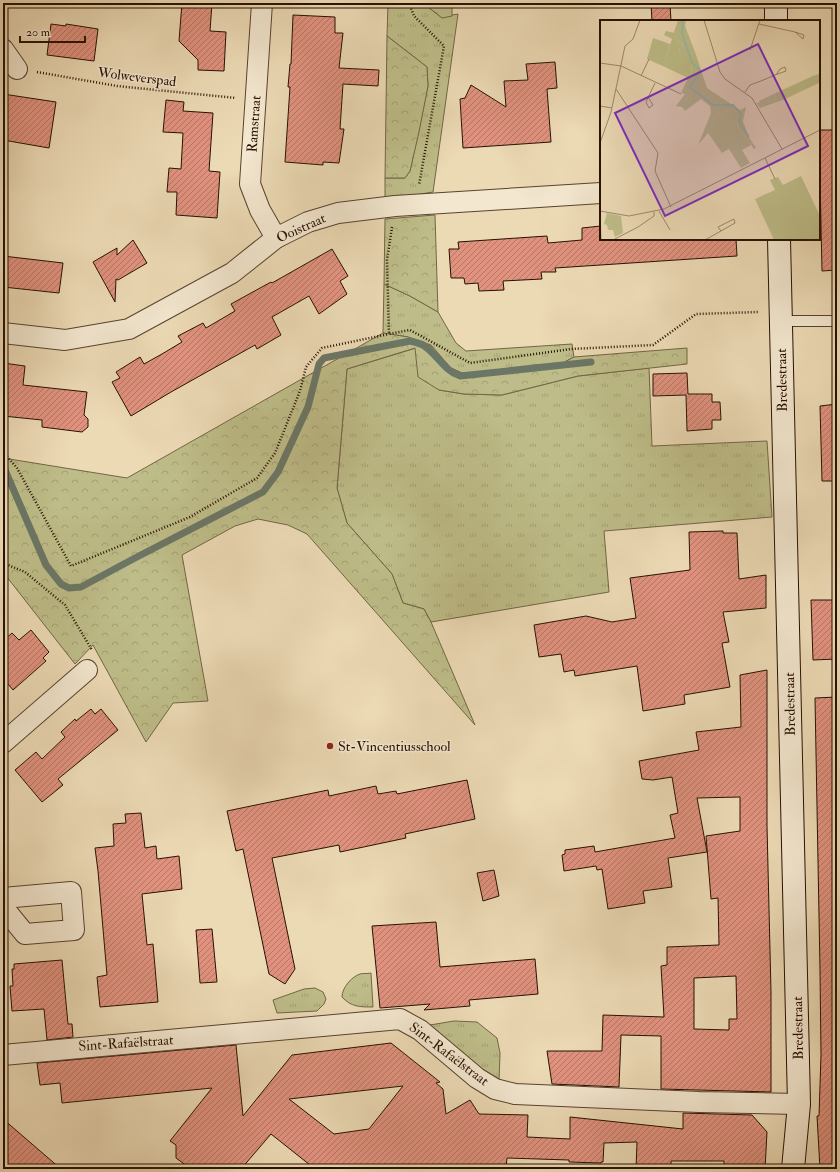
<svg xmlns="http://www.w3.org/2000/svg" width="840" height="1172" font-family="'IM FELL Double Pica',serif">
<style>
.grass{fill:url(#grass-tufts);stroke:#726645}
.forest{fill:url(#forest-crowns);stroke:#726645}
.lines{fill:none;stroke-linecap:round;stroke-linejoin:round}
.stream{stroke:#6b7766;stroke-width:7}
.building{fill:url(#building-hatch);stroke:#271001;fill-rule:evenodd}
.lane-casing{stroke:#58422e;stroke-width:12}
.street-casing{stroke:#58422e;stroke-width:22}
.secondary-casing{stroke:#271001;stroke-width:24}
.path{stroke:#271001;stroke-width:2.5;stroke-dasharray:1 2;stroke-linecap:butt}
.lane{stroke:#f3e7cf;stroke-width:10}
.street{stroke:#f3e7cf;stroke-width:20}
.secondary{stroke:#f3e7cf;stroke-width:22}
.poi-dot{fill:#8f2418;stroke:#f3e7cf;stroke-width:1.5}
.labels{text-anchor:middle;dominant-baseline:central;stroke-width:3;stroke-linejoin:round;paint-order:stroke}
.street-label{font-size:14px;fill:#271001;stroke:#f3e7cf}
.poi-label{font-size:14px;fill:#271001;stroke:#f3e7cf;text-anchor:start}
.inset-river{fill:none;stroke:#9ba;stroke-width:2}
.inset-road{fill:none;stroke:#9d896d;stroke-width:1}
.view{fill:#7b2cbf;fill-opacity:0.15;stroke:#7b2cbf;stroke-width:2}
.inset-edge{fill:none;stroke:#271001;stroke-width:2}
</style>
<defs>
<pattern id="grass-tufts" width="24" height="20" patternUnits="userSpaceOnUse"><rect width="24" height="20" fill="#bebd89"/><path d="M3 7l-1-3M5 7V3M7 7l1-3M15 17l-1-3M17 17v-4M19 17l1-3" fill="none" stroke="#a3a174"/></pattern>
<pattern id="forest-crowns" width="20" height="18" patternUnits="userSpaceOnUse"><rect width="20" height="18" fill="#bebd89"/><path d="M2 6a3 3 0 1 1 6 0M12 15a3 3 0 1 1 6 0" fill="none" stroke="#a3a174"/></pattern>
<pattern id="building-hatch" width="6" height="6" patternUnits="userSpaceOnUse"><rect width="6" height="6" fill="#e1927f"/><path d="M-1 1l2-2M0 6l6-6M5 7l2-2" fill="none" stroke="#b67666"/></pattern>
</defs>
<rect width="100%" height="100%" fill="#ecdab5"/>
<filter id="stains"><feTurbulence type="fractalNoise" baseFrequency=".005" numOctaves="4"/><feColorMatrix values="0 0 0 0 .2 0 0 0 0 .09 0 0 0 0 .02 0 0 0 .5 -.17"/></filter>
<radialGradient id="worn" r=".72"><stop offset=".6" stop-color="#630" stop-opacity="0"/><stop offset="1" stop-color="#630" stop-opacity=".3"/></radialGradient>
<g class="grass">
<path d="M388,3H423L441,17L458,14L433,192L385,200V178H405L410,171L428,86L427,67L387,36Z"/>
<path d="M384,284L410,296L438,312L456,343L466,351L572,344L574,357L559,365H536L491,373L473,378L451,368L431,345L408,337L383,333Z"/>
<path d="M416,348L439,390L464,394L502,395L578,376L649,368L652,446L767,441L772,517L604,531L609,592L431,622L424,609L403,603L392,574L347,523L337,488L347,369Z"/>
<path d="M371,973L373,1007C360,1007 351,1007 342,997C342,988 351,977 360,974C363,973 367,974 371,973Z"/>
<path d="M315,988L323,992L326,999L324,1004L317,1011L277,1013L273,1000L304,989Z"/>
<path d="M454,1021L477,1022L497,1038L500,1053L499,1081L484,1072L430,1025Z"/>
</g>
<g class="forest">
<path d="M423,3H452V16L442,18Z"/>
<path d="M387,36L427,67L428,86L419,132L410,171L405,178H385Z"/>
<path d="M435,215L438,312L410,296L384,284L385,219Z"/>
<path d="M383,333L408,337L431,346L451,368L473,378L491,373L536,365H559L574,357L687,348V364L578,376L502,395L464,394L439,390L418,377L415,348L347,369L337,488L347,523L392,574L403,603L424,609L431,622L475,725L307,534L288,525L258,519L235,526L182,555L208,701L173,703L146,742L93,645L75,664L3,572V458L127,478Z"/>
</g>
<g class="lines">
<path class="stream" d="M3,469L5,470L46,565L61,584L69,588L81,587L135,558L263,492L278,472L308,407L319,364L324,358L410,341C414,342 419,343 423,345C437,354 444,371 460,376L591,362"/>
</g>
<g class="building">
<path d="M182,3H212L210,31L226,32L224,71L198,70V60L179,41Z"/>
<path d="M651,3H670L671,21H652Z"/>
<path d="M293,15L335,17V33H343L339,68L379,70L378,86L343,84L340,129H344L339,163L323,162V165L285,162L290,87H288L290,64H291Z"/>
<path d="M51,24L66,26V24L98,29L94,61L47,55Z"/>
<path d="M555,62L557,88L547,89L551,142L463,148L460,99L465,98L471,85L506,107L504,81L528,80L526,64Z"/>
<path d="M3,94L56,102L49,148L3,140Z"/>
<path d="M166,100L184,102L183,111L213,113L209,171L220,172L217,218L176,215L177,192H167L169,168L181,169L183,133L163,132Z"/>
<path d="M819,130H837V270L822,271Z"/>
<path d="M601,226V239H736L737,256L555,268L556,272H541L542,279L503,281L504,290L479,291L478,283L465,284L464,278H451L449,249H459L458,242L547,236L548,243L582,240V228Z"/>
<path d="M133,240L147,263L118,280L116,279L115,302L93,262L117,248V255Z"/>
<path d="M332,249L348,276L340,281L347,294L319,314L309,296L272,317L281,335L257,349L255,345L171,392L131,416L112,382L120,378L116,372L140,357L144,364L162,354L182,342L178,336L203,323L206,328L235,311L231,304L271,282L272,283Z"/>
<path d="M3,256L63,263L59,293L3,287Z"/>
<path d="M3,363L25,366L23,385L87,392L84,415L88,419V427L82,432L42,427V420L3,416Z"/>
<path d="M687,373L688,394H712V402H720L721,420H712V429L687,431L686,395L653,396V374Z"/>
<path d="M837,404V481H822L820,406Z"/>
<path d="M723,531V533H737L739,579L766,575V608L723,612L729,642L722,643L730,687L684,695L685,704L643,711L637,666L575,676L574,670L564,672L561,654L539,657L534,625L586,616L612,622L636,618L630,578L690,570L689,532Z"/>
<path d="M811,600H837V659L813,660Z"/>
<path d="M31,630L49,652L43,658L46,661L13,690L3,678V641L12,633L19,640Z"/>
<path d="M767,670V826L771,992V1092L661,1089V1036L621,1035L619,1087L552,1084L547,1051H602L603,1015L664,1017L661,966L667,965V947L719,945L718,898L711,899L706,836L740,831V797L697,798L707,852L668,858L672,887L643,891L645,903L608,909L602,869L597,870L596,866L564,871L562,855L565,854V850L594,846L595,852L675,838L670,815L678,813L672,777L653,780L642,779L639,761L699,750L696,732L741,727L740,675ZM736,976L737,1019H729V1030L694,1029V978Z"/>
<path d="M837,697V1169H820L817,1116H819L821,1055L820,970L815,698Z"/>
<path d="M91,709L95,714L101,709L118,730L58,779L63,785L42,802L15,770L36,752L42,759L65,737L61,732L75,719L76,721Z"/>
<path d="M467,780L475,819L405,834L406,838L340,852L339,845L272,858L295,969L285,984L269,974L243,849L236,851L227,811L328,790L329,796L376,786L378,794L396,791L397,794Z"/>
<path d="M141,813L145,848L156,846L157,859L179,856L182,889L142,894L147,945L153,944L158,1002L100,1007L97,977L107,975L98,871L95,848L114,846L113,824L126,823L125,814Z"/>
<path d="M494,870L499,896L483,901L477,873Z"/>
<path d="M436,922L440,967L535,959L538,994L469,1000L470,1006L424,1010L430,1004L380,1008L372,926Z"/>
<path d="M212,929L217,982L200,983L196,930Z"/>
<path d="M62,960L68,1024H72L73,1037L47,1040L44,1009L12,1011L10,986H13L12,969H14V964Z"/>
<path d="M391,1043L440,1082L436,1083L443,1089L446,1114L470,1100L479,1114L528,1115L527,1137L570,1139V1117L683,1129V1113L752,1115L767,1132L765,1169H724V1161H671V1169H636L637,1142L604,1143L603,1162H601V1163L569,1162V1160L507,1158L506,1168L315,1169L271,1134L241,1169H191L176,1158V1145L170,1141L212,1088L62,1103L60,1083L40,1085L37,1063L236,1045L243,1116L292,1055ZM403,1086L369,1129L334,1134L289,1099Z"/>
<path d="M3,1119L61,1169H3Z"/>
</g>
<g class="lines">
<g class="lane-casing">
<path id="lane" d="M781,321H837"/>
</g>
<g class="street-casing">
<g id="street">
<path d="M262,3L250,184L260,210L276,238"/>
<path d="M3,49L17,69"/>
<path d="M3,333L65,340L129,329L232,273L276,238L308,222L338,213L395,206L601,193"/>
<path d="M3,743L87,670"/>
<path d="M3,898L71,892L74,930L25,934L3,907"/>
<path d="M3,1055L400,1019L420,1030L477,1078L495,1089L515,1094L699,1102L799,1104"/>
</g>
</g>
<g class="secondary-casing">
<g id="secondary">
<path d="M776,3V21"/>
<path d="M779,239L799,1104L793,1169"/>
</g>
</g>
<g class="path">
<path d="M409,3L414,16L444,46L419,185"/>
<path d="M37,72L117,86L236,98"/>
<path d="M392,227L387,260L389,334L410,330L470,363L571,349L653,345L696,314L758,312"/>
<path d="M3,452L17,468L71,566L190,517L257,478L275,453L300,391L306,367L322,348L389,334"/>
<path d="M3,563L25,572L65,605L92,650"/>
</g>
<use href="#lane" class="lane"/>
<use href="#street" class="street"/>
<use href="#secondary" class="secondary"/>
</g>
<circle class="poi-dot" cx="330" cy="746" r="4"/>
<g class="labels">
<g class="street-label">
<text transform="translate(137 77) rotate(7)">Wolweverspad</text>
<text transform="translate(254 124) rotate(-86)">Ramstraat</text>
<text transform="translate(301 228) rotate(-24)">Ooistraat</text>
<text transform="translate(782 380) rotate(-91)">Bredestraat</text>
<text transform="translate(790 704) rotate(-91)">Bredestraat</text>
<text transform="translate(798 1028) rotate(-91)">Bredestraat</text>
<text transform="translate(126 1043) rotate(-4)">Sint-Rafaëlstraat</text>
<text transform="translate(449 1054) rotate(37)">Sint-Rafaëlstraat</text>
</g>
<g class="poi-label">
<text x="338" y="746">St-Vincentiusschool</text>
</g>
</g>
<g transform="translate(600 20)">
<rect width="220" height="220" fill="#ecdab5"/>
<path d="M78,0H86L85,6L95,32L91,34L92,55L88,57L83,47L79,27L83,26L82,22L78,23L74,12ZM53,18L70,24L65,40L68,42L65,47L47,39ZM215,55L216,58L184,73L183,80L160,88L156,83L175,80L176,73ZM146,87L143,101L148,115L140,104V90ZM133,88L140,95L137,104L139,108L151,125L142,130L150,143L141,148L129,129L122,133L108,113L115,97Z" fill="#bebd89"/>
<path d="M66,11L75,13L78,23L82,22L83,26L79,28L86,54L88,56L92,55L91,34L95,32L107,68L140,90L141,97L140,104L156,128L154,129L139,108L136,100L140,95L133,88L115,97L109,112L98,125L111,93L110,86L101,79L85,91L82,87L76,86L85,74L81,73L88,58L65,47L68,42L65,40L72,19L64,15ZM220,53L219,63L183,80L184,73ZM176,73L175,80L160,84L159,81Z" fill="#bebd89"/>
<path d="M201,156L220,196V220H174L155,179L175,170L170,160L178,157L183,165Z" fill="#bebd89"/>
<path d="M7,193L21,196L23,213L15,217L13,210H8L7,205L4,204Z" fill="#bebd89"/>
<path class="inset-river" d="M83,0L82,13L92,43L101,51L90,67L113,85H133L141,94L139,102L149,117"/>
<path class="inset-road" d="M104,0L120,52L125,59L152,78L182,129M159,4L195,12L204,15L203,19L195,12M150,30L160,0M0,43L21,46L81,74M41,56L49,39M16,69L58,133L55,151L71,187M145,72L150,65L161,61L175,55L186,51L185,47L180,49L176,55M48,77L53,85L49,88L46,82L55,63M0,86L12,88M0,123L11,92L25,26L33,19L40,0M165,138L175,159M0,191L29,196L64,189L220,110M0,191L1,220M59,191L70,210M13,220L38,207L54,196V192M105,220L135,203L134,199L118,207L121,211"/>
<path class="view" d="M158,24L208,126L65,196L15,93Z"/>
<rect width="220" height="220" class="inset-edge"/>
</g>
<rect width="840" height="1172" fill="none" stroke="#ecdab5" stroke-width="16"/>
<rect x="4" y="4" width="832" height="1164" fill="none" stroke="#271001" stroke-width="2"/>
<rect x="8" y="8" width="824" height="1156" fill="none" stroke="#271001"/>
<path d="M20 36v6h65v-6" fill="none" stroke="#271001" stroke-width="2"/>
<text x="26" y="36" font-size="12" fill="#271001" stroke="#f3e7cf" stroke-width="3" paint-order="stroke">20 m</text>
<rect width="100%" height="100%" filter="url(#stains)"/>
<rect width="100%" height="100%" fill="url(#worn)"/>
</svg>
